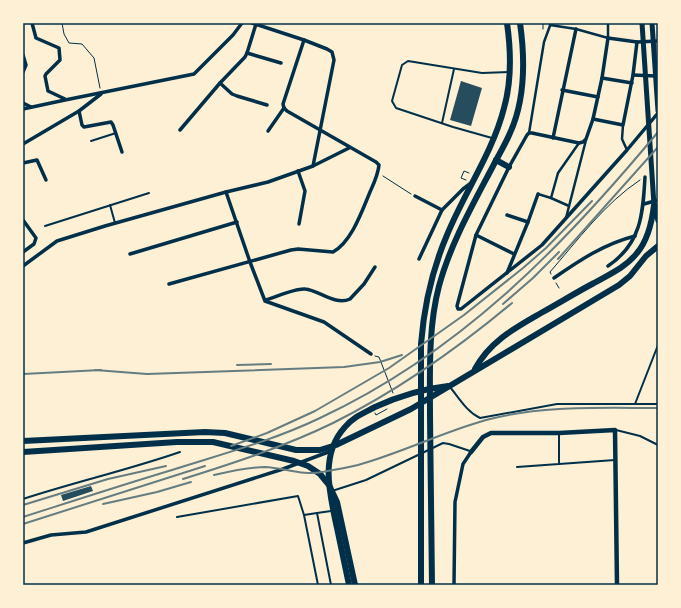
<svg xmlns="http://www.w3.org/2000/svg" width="681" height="608" font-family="Manrope,sans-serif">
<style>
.building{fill:#264d5e}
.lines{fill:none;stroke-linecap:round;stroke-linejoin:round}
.path{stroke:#003049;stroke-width:1}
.service{stroke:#003049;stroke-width:2}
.pedestrian{stroke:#003049;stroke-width:2.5}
.minor{stroke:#003049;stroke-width:3.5}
.tertiary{stroke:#003049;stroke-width:4.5}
.secondary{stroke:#003049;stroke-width:5}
.trunk{stroke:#003049;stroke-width:6}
.rail{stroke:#657d81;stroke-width:2}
.neatline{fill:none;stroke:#003049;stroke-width:1.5}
</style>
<rect width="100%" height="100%" fill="#fdf0d5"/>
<g class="building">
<path d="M461,81L482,88L471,126L450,120Z"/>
<path d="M91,486L93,491L63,501L61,495Z"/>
</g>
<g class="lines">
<g class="path">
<path d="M62,23L64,34L69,43L82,44L94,58L100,88"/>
<path d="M543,23V29"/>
<path d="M383,176L411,194"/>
<path d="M466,180L461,178L464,171L469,173"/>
<path d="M551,274L550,272C577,241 605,203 640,180"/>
<path d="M556,283L559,288"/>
<path d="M375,356L379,357L393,393"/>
<path d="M375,413L376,415L387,409"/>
</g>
<g class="service">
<path d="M442,123L454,69"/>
<path d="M492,138L453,127L396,108L392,101L402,65L408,61L482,73L509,72"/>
<path d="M91,141L116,133"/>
<path d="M110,205L115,223"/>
<path d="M45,226L149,193"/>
<path d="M450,387C459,398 467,412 480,418L557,404H658"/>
<path d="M635,404L658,345"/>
<path d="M616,430L640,436L658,445"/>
<path d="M559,464L615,460"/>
<path d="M517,467L559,464V434"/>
<path d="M332,491L366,480L443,443L449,444L470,451"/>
<path d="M23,499C75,482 128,470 180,452"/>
<path d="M317,513L331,511"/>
<path d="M304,515L317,513L331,585"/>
<path d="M177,517L298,496L304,515L318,585"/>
</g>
<g class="pedestrian">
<path d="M550,25L576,29L608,38V23"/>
<path d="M623,125L622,139L627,150"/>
<path d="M529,133L544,42L551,23"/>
<path d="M538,194L551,198L569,206"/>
<path d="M551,198L558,173L579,143"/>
<path d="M566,218L586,140"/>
</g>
<g class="minor">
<path d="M32,23L36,38L59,48L60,60L46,74L45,76L48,91L65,99"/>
<path d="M252,23L304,40L327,49L332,52L334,60L313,166"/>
<path d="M658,41L637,42L608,38L602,78L593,119L586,139L583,142L579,143L532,133H529L527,135L509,167L476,235L457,306L458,309H461L542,245L627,150L658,113"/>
<path d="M247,53L281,63"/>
<path d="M23,55L26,65L23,72"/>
<path d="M633,75L656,76"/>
<path d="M602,78L632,83"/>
<path d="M220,83L232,94L237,96L267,105"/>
<path d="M562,90L598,97"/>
<path d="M23,103L31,107"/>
<path d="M284,108L283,104L304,40"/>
<path d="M23,109L65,100L194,74L233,35L242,23"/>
<path d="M79,111L82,125L84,127L111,122L113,125L122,152"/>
<path d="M593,119L623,125L633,75L637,42"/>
<path d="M180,130L220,83L245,57L247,53L256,24"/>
<path d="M268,131L284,108"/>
<path d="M553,138L576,29"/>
<path d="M23,144L79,111L101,94"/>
<path d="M23,163L37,160L46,180"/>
<path d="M298,171L305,191L299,224"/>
<path d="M226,192L250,262L265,301L324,322L371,354"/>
<path d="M415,196L442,210L463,189L471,183"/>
<path d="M644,204L658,200"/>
<path d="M507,215L528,222"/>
<path d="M23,220L36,238L34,244L23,252"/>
<path d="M476,235L514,254"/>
<path d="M130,254L237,222"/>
<path d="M419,259L442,210"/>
<path d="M23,266L57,241L105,226L226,192L268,182L313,166L349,148"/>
<path d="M608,266C641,244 643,214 645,177"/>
<path d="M507,273L528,222L538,194"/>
<path d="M554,278C580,260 604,244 635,236"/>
<path d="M169,284L291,250L298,249L333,252C352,241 362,211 370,192C374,183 378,175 379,165L376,162C346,145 317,128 287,111L284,108"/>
<path d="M266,300C276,297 295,288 305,289C319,290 335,306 350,299L364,284L375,267"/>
<path d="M23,543L51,535L86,532L283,469L331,451"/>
<path d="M454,585L455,502L463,464L471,452"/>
</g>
<path class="tertiary" d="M471,452L483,437L491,433H559L615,430L617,585"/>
<g class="secondary">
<path d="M642,23L654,205L658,221"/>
<path d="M652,23L658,111"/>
</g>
<g class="trunk">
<path d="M496,160L509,167"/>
<path d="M475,369C490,341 515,328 541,313C559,303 577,292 594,283C610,274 626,267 637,253C648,240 652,222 654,205"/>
<path d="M23,441L205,432L225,433L296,450H320L336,445L411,409L619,285L630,276L646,256L658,246"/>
<path d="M23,452L177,442H213L294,461L308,466L320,474L329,485L337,502L355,585"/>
<path d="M349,585C345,566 341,547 337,528C330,495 319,455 345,427C353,417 364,413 375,407C399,396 422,389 448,386"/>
<path d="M421,585V344C424,306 432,270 447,235C464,193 493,152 504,108C512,80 511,51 507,23"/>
<path d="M432,585C431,529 431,472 430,416C430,373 428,328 439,286C450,245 472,206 492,168C498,156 505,145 510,133C525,100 525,58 520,23"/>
</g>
<g class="rail">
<path d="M558,259L658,147"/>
<path d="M503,304L533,278L559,252"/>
<path d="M237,365L271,364"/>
<path d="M95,370L147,374L344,367L380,362L402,355"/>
<path d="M23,374L101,370"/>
<path d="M231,446L267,433L315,411L389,368L464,315L523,268L546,248L592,201"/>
<path d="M214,475C231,471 248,467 265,467C284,468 304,476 322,472C334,470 346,468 358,465C401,453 443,432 486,420C542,405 601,408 658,408"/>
<path d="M183,479C234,463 286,446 333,423C397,391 457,349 512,303"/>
<path d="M103,504L157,492L191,482"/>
<path d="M23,505L108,479L166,466"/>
<path d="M23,517C73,501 122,485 172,470C222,454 272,441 320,418C459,353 561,249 658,132"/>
<path d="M23,524L205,466"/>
</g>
</g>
<rect width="681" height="608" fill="none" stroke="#fdf0d5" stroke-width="48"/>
<rect x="24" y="24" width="633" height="560" class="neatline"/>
</svg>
